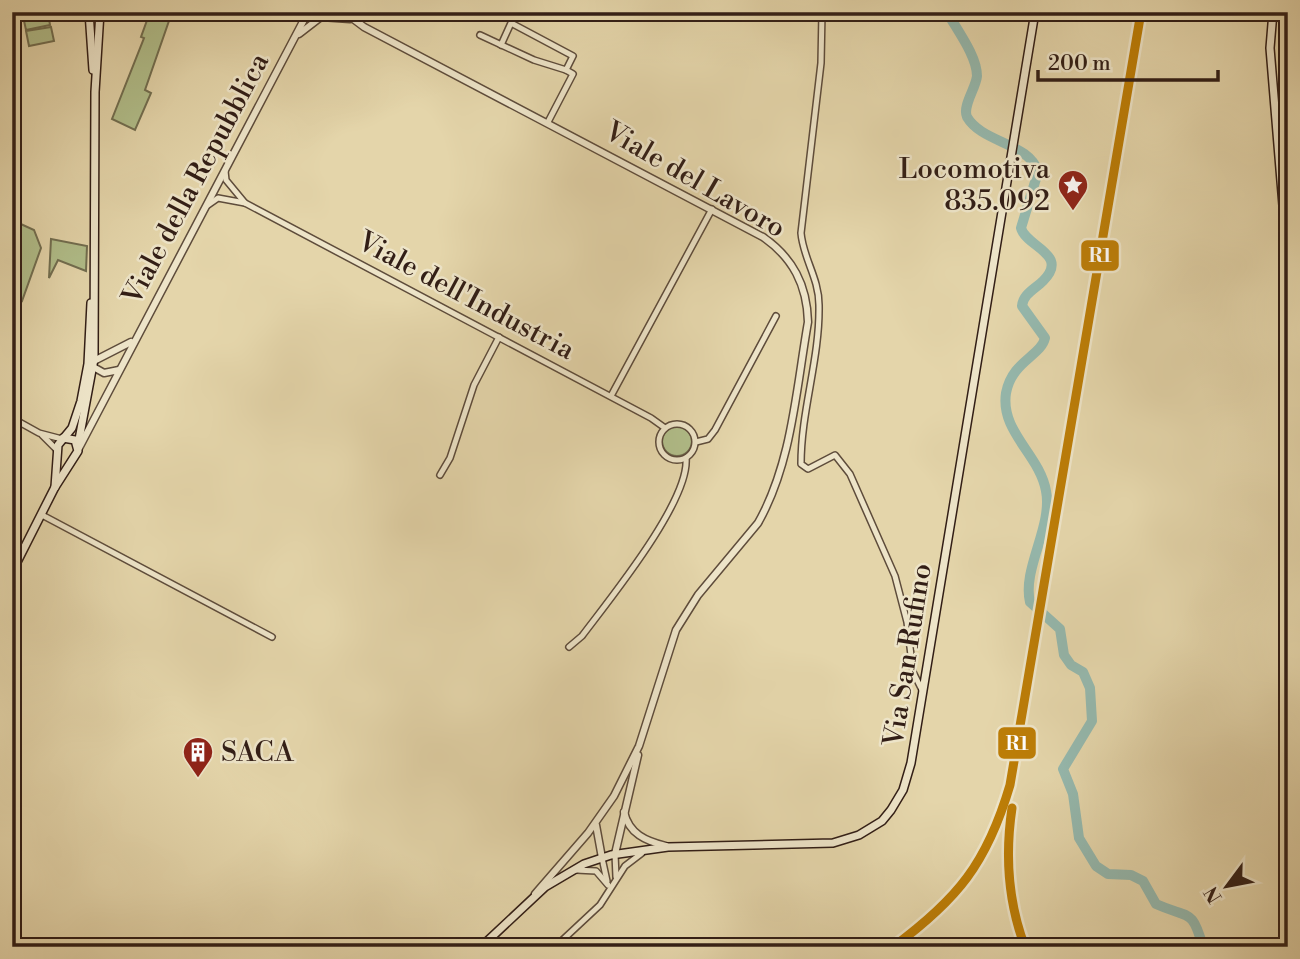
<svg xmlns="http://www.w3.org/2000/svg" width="1300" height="959" font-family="'Libre Bodoni',serif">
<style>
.green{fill:#b1be8a;stroke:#726e50;stroke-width:2}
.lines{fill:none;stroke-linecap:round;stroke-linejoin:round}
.river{stroke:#95b8ad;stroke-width:10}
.minor-casing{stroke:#5e4c3b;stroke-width:8}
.tertiary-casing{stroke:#5e4c3b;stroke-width:9}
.secondary-casing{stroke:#321e16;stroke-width:10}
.minor{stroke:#ede4c8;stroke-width:5}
.tertiary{stroke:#ede4c8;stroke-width:6}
.secondary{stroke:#ede4c8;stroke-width:7}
.rail-1-casing{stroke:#ede4c8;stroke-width:14}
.rail-1{stroke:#bc7d07;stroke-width:9}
.labels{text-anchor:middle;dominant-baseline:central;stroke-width:5;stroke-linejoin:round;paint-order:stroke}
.poi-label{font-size:28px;fill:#321e16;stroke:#ede4c8;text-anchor:end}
.street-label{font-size:28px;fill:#321e16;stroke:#ede4c8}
.line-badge{stroke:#ede4c8;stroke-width:2.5}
.badge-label{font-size:19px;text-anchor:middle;font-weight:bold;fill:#fff}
</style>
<rect width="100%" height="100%" fill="#e4d5aa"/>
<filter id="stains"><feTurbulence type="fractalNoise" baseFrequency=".00286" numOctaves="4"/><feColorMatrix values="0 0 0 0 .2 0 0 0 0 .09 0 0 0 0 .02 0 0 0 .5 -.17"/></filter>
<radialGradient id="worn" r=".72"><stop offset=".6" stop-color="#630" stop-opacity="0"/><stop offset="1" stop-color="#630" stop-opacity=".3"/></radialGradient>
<g class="green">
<path d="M48,12L50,25L26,30L23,16Z"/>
<path d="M150,12L171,15L145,90L151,93L135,130L112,119L144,38L141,37Z"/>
<path d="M51,27L54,41L29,46L26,31Z"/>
<path d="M12,220L34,230L41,248L22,301L12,296L18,277L12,274Z"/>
<path d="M51,239L87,246L86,271L58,260L49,278Z"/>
<circle cx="677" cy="441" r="15"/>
</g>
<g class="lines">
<path class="river" d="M947,12C957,30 977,56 977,76C976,88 962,106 967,117C982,143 1030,143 1038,172L1021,228C1026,247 1070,254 1043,281C1035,289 1023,294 1022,306L1045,338C1041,356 1012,361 1006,393C1000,432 1040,455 1046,491C1053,526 1022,569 1030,602L1060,629L1064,655L1071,665L1083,672L1090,688L1092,721L1063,769L1073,794L1079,838L1096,866L1108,874L1131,875L1143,881L1156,904C1189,919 1192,907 1203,947"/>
<g class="minor-casing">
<g id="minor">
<path d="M822,12L821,63L801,233C803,258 819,278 819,305C820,359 801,410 801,464L808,469L835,455L850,474L895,576L907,622L913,672L923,692"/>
<path d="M480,35L534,60L566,70"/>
<path d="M501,45L511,23L573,56L566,70L573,74L548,122"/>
<path d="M225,171L226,180L245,203"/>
<path d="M208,205L218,198L245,203L651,418L665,428"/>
<path d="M611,396L712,209"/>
<path d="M12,418L39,433L62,439"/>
<circle cx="677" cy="442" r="18"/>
<path d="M42,435L57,450"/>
<path d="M696,442L708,439L715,430L776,316"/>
<path d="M440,475L450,458L474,385L499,337"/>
<path d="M42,515L272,637"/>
<path d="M569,647L582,636C609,600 690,501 686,458"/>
<path d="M615,854L616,877"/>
<path d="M602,858L607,881"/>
<path d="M576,870L596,871L608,885"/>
<path d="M555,947L600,905L625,866L642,853"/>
</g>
</g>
<g class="tertiary-casing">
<g id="tertiary">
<path d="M344,12L364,27L763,237C793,258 807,285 808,322C796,390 792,463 758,523L698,595L676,630L639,746L614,796L588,833L535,894"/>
<path d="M299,34L321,17L350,19"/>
<path d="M119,370L104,373L88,364L131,342"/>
<path d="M79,448L308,12"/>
<path d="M624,812C629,834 646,841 666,846"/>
<path d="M596,825L602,858"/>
<path d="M615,854L638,755"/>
</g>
</g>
<g class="secondary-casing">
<g id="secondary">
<path d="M89,12L93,70"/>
<path d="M1273,12L1270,48L1288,266"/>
<path d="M78,445L94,359L95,92L100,12"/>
<path d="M55,487L58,445L72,428L81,401L88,364L91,303"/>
<path d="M12,572L55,487L78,451L75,440L63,438"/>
<path d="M481,947L545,887L584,864L611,855L668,847L833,843L859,835L882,821L891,810L903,790L911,763L1035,12"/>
</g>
</g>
<use href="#minor" class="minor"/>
<use href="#tertiary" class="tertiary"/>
<use href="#secondary" class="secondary"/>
<g class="rail-1-casing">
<g id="rail-1">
<path d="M1012,808C1005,855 1008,902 1025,947"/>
<path d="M893,947C958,899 987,863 1010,785L1141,12"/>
</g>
</g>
<use href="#rail-1" class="rail-1"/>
</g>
<defs>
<g id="sight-pin" transform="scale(1.575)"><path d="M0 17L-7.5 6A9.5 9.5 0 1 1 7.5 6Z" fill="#8f2418" stroke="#ede4c8"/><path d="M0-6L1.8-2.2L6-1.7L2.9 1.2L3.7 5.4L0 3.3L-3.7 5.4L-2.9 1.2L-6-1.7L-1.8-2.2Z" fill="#fff"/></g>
<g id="building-pin" transform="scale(1.575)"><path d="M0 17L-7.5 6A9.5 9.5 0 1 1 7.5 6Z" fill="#8f2418" stroke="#ede4c8"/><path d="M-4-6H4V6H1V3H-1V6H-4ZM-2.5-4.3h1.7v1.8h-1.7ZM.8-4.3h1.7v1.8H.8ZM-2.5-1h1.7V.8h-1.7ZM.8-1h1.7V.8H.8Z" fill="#fff"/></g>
</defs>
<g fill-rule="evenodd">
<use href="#sight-pin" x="1073" y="185"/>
<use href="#building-pin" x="198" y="752"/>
</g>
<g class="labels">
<g class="poi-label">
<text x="1050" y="169">Locomotiva<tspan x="1050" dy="32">835.092</tspan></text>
<text x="221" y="752" text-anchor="start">SACA</text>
</g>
<g class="street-label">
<text transform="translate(196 179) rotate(-62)">Viale della Repubblica</text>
<text transform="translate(695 180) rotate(30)">Viale del Lavoro</text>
<text transform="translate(466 296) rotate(28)">Viale dell'Industria</text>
<text transform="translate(908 655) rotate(-81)">Via San Rufino</text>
</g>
</g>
<g class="line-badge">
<rect x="1080" y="239" width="40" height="33" rx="7" fill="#bc7d07"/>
<rect x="997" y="726" width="40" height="34" rx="7" fill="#bc7d07"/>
</g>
<g class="badge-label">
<text x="1100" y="262">R1</text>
<text x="1017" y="750">R1</text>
</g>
<rect width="1300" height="959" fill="none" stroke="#e4d5aa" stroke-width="42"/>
<rect x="14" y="14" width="1272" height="931" fill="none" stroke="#321e16" stroke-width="3.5"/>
<rect x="21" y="21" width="1258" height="917" fill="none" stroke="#321e16" stroke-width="2"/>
<g transform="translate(1227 886) rotate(238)" stroke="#ede4c8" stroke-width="5" paint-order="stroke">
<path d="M0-5L12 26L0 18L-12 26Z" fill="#321e16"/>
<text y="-10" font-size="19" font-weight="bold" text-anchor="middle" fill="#321e16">N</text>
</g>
<path d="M1038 70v10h180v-10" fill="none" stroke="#321e16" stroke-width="3.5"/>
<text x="1048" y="70" font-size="21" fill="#321e16" stroke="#ede4c8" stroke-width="5" paint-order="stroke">200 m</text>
<rect width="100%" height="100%" filter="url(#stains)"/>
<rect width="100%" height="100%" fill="url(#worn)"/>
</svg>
